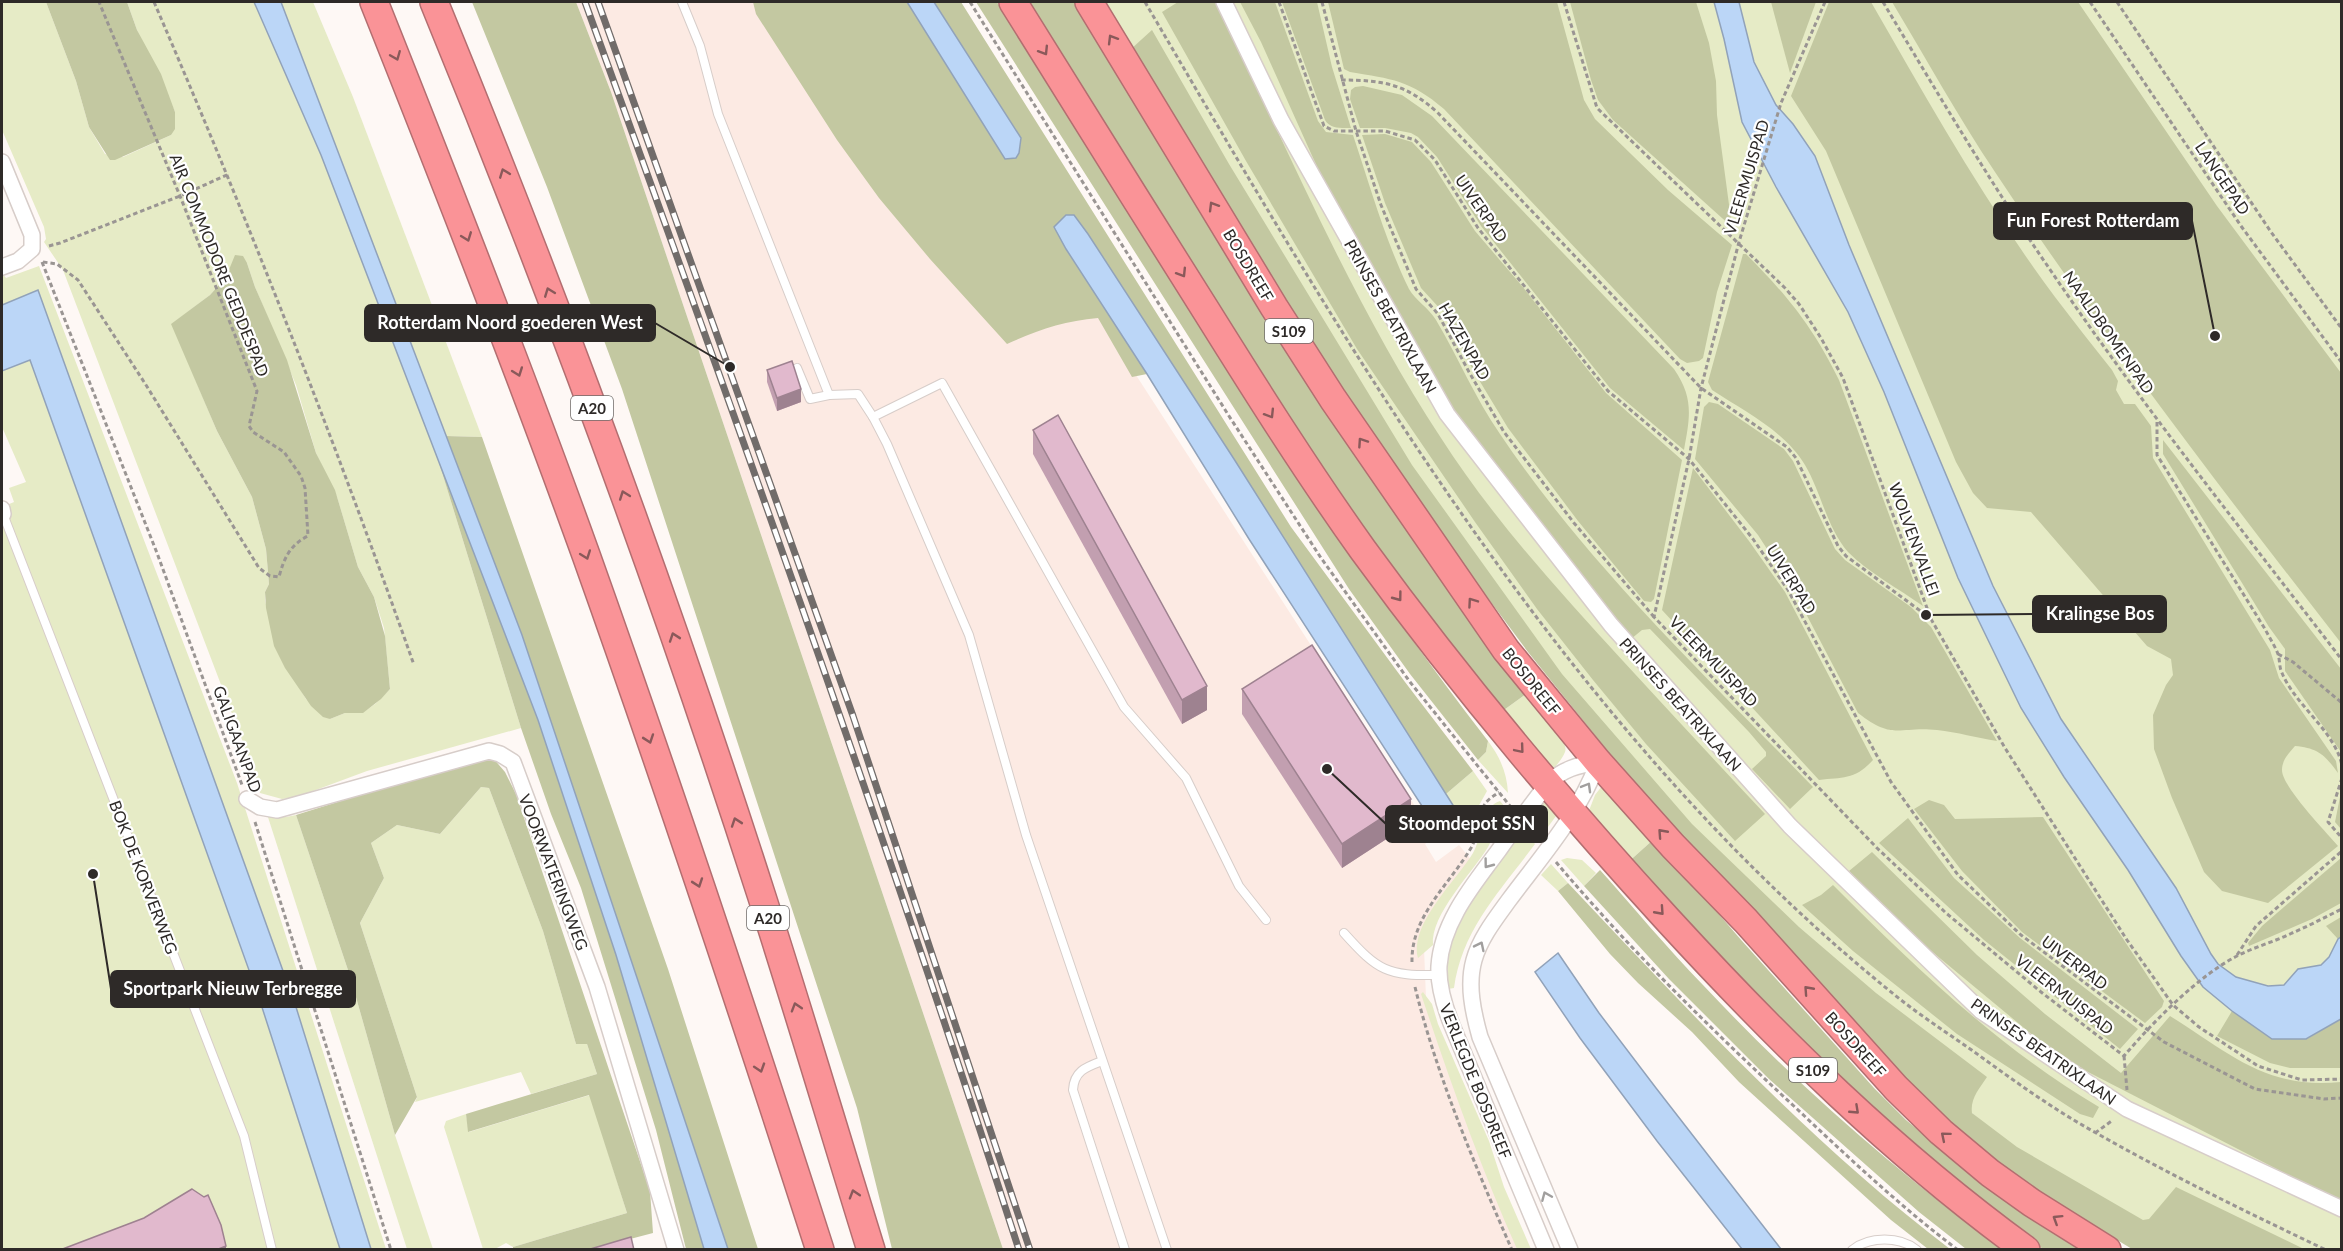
<svg xmlns="http://www.w3.org/2000/svg" width="2343" height="1251" font-family="Lato,sans-serif">
<style>
.built{fill:#fceae3}
.green{fill:#e6ebc6;fill-rule:evenodd}
.forest{fill:#c3c8a1}
.water{fill:#bbd6f7;stroke:#91a2b9;stroke-width:1.5}
.lines{fill:none;stroke-linecap:round;stroke-linejoin:round}
.lane-casing{stroke:#d7cdc9;stroke-width:10}
.street-casing{stroke:#d7cdc9;stroke-width:18}
.highway-casing{stroke:#b36e70;stroke-width:30}
.path{stroke:#9a9593;stroke-width:3;stroke-dasharray:4.5 3;stroke-linecap:butt}
.lane{stroke:#fff;stroke-width:8}
.street{stroke:#fff;stroke-width:15}
.highway{stroke:#fa9397;stroke-width:27}
.rail-casing{stroke:#716c6a;stroke-width:7}
.rail{stroke:#fff;stroke-width:4.5;stroke-dasharray:14;stroke-linecap:butt}
.wall{fill:#c29fb0}
.shaded-wall{fill:#9e8290}
.building{fill:#e1b9cd;stroke:#9e8290;stroke-width:1.5}
.oneway{stroke:#8a595a}
.oneway2{stroke:#a19f9e}
.labels{text-anchor:middle;dominant-baseline:central;stroke-width:4.5;stroke-linejoin:round;paint-order:stroke}
.shield{fill:#fff;stroke:#6d6a68;stroke-width:1.5}
.shield-label{font-size:15px;font-weight:bold;fill:#2e2a28}
.street-label{font-size:16px;fill:#2e2a28;stroke:#fff}
.leader{fill:none;stroke:#2e2a28;stroke-width:2}
.callout-dot{fill:#2e2a28;stroke:#fff;stroke-width:2}
.callout{fill:#2e2a28;stroke:#2e2a28;stroke-width:2}
.callout-label{font-size:18px;text-anchor:middle;font-weight:bold;fill:#fff}
</style>
<rect width="100%" height="100%" fill="#fef8f5"/>
<path class="built" d="M576,2H758L1090,304L1435,837L1425,844L1436,862L1459,845L1473,862L1436,912L1424,948L1426,998L1524,1249H1003L611,92Z"/>
<g class="green">
<path d="M2,2H46L76,81L89,127L105,154L123,157L171,135L175,112L137,30L127,2H254L321,155L436,453L521,728L367,771L297,797L282,799L260,793L252,766L63,270L44,242L46,239L44,227L2,130ZM247,263L255,287L296,385L316,453L337,497L358,567L374,597L384,628L390,689L375,704L362,713H345L330,719L306,699L275,646L265,600V592L269,584L266,549L252,497L217,431L172,324L210,295L226,277Z"/>
<path d="M281,2H313L353,97L482,437L446,436Z"/>
<path d="M1103,2H2341V1249H2180L2071,1199L1972,1113L1670,814L1444,525L1142,40L1131,49Z"/>
<path d="M39,266L237,783L386,1249H371L296,1007L38,290L2,305V275L3,274L6,278Z"/>
<path d="M30,360L259,998L340,1249H2V507L14,502L9,488L26,482L2,427V371Z"/>
<path d="M1530,691C1538,702 1570,740 1565,752C1562,760 1554,768 1548,775L1497,715Z"/>
<path d="M1488,741C1500,757 1507,773 1508,793L1478,760L1486,752Z"/>
<path d="M1473,771L1487,791L1477,809L1475,824L1463,821L1446,794Z"/>
<path d="M1602,786L1654,839L1625,865L1585,821L1595,795Z"/>
<path d="M481,787L489,788L543,931L576,1044H587L597,1074L531,1094L521,1072L415,1102L417,1097L360,923L384,878L371,843L397,825L440,834Z"/>
<path d="M1546,799L1559,812L1542,835H1539L1530,820Z"/>
<path d="M1500,801L1505,807C1501,821 1495,834 1488,847C1473,872 1430,915 1433,945L1418,958C1409,924 1457,880 1473,853C1482,838 1482,806 1500,801Z"/>
<path d="M266,811L286,817L296,815L350,976L395,1135L433,1249H407Z"/>
<path d="M1523,830L1535,844C1501,890 1462,929 1454,988L1448,989C1442,921 1484,881 1523,830Z"/>
<path d="M1567,858L1582,860L1596,873L1584,886L1561,860Z"/>
<path d="M1551,864L1568,883L1558,891L1541,875Z"/>
<path d="M1423,992L1432,1004L1438,1024L1489,1141L1504,1187L1531,1249H1517C1480,1166 1450,1081 1421,994Z"/>
<path d="M590,1095L627,1213L513,1247L506,1243L495,1249H483L444,1127L446,1121L466,1114L469,1132Z"/>
</g>
<g class="forest">
<path d="M46,2H127L137,30L161,74L175,112V129L171,135L115,160H110L89,127L76,81Z"/>
<path d="M472,2H576L611,92L1003,1249H892L857,1108L622,389L547,187Z"/>
<path d="M753,2H907L1005,159L1019,153L1021,138L934,2H961L1291,527L1405,682L1473,771L1446,794L1234,459L1088,234L1064,245L1066,249L1147,374L1132,377L1098,318C1064,321 1038,330 1007,344L930,259L879,198L837,140L756,14Z"/>
<path d="M976,2H997C1153,253 1307,506 1488,741L1486,752L1478,760L1410,674L1349,589Z"/>
<path d="M1026,2H1075L1138,106L1530,691L1497,715L1356,524Z"/>
<path d="M1178,2H1216C1288,149 1351,301 1441,438C1493,519 1558,590 1623,661C1670,712 1717,763 1765,814L1735,841L1646,744L1593,680L1537,609L1475,522L1357,349L1246,161L1162,12Z"/>
<path d="M1240,2H1275L1318,121L1326,132L1353,135C1370,186 1385,240 1409,289C1415,300 1429,308 1436,320C1458,357 1475,398 1500,434C1588,565 1704,674 1813,787L1790,809L1752,769L1766,756V752L1749,732L1650,629L1642,630L1631,639L1507,498L1349,238L1261,42Z"/>
<path d="M1282,2H1317L1332,67L1351,128C1341,128 1330,129 1325,120Z"/>
<path d="M1328,2H1557L1584,100L1595,119L1668,190L1732,245L1717,292L1703,358L1699,361L1687,363L1680,359L1444,109C1410,80 1392,79 1350,72L1344,69Z"/>
<path d="M1570,2H1696L1709,43L1716,81L1717,115L1732,227L1613,120L1598,100L1591,80Z"/>
<path d="M1771,2H1816L1790,73Z"/>
<path d="M1829,2H1871C1928,101 1987,206 2055,297C2074,322 2093,346 2112,370L2118,381L2116,390L2124,404H2135L2151,426L2153,458L2270,650L2279,678L2336,761L2338,773C2325,755 2318,748 2295,746C2289,753 2282,760 2282,770C2282,787 2326,832 2338,846L2268,903L2222,891L2204,872L2172,798L2154,749L2153,715L2166,685L2173,675L2171,659L2147,646L2031,512L1987,508L1973,493L1956,462L1826,151L1791,96Z"/>
<path d="M1892,2H2078L2217,206L2341,373V643C2222,490 2103,335 1995,172C1958,117 1926,58 1892,2Z"/>
<path d="M1152,30L1229,164L1412,465L1562,674L1692,824L1799,927L1876,993L1987,1077C1979,1089 1970,1099 1972,1113L2017,1147L2143,1220L2149,1219L2176,1187L2304,1249H2132L2066,1209L2015,1174L1960,1134L1921,1098L1647,800L1528,652L1423,511L1361,418L1266,274L1131,49Z"/>
<path d="M1363,86L1402,95L1432,116L1674,369C1694,398 1690,417 1684,450L1610,388L1481,226L1437,157L1418,137L1411,133L1385,128H1360L1350,99L1351,90L1355,87Z"/>
<path d="M1385,134L1412,142L1431,162L1475,231L1522,286L1606,393L1682,460L1654,599L1651,602L1644,601L1578,521L1508,428L1473,370L1443,312L1421,288L1385,203L1362,135Z"/>
<path d="M1743,254H1746C1787,295 1813,327 1839,380L1923,606C1899,589 1869,573 1848,552C1827,528 1821,492 1805,465C1785,431 1744,411 1712,390L1708,382Z"/>
<path d="M235,255L243,256L247,263L255,287L287,360L316,453L335,490L358,567L374,597L385,636L390,689L381,699L363,713H345L330,719L323,717L311,706L285,668L274,646L266,608L265,592L269,584L266,549L252,497L217,431L171,324L210,295L226,277Z"/>
<path d="M1709,402L1718,404L1784,449L1793,461L1835,549L1845,560L1911,607L1931,627L1997,741C1977,738 1957,732 1937,730C1898,726 1894,741 1858,713L1793,589L1758,535L1695,459L1704,407Z"/>
<path d="M446,436L482,437L668,969L758,1249H728L522,635Z"/>
<path d="M2163,440L2341,669V752L2285,671V649L2269,627L2163,454Z"/>
<path d="M436,453L538,720L616,955L704,1249H686L656,1130L581,888L551,814L521,728Z"/>
<path d="M1693,468L1749,541L1785,592L1873,760C1855,780 1843,777 1819,780L1662,610Z"/>
<path d="M478,758H493L505,772L516,794L650,1191L653,1233L592,1249H513V1247L627,1213L589,1095L468,1132L466,1114L597,1074L587,1044H576L543,931L489,788L481,787L440,834L397,825L371,843L384,878L360,923L417,1097L395,1135L350,976L296,815Z"/>
<path d="M2341,792V829L2335,822Z"/>
<path d="M1929,800L1944,805L1955,819L2043,817L2164,1001L2162,1007L2145,1023L2022,932L1962,871L1914,809Z"/>
<path d="M1908,818L1954,878L2020,938L2138,1029L2120,1049L1984,940L1879,843Z"/>
<path d="M1654,839L1742,941L1874,1088L1906,1120L1968,1171L2084,1249H2043L1908,1148L1625,865Z"/>
<path d="M1872,852L1977,955L2045,1014L2121,1073L2170,1016C2229,1053 2267,1090 2341,1082V1202L2088,1072L2041,1042L1924,945L1849,871Z"/>
<path d="M2341,858V903L2312,919L2249,946L2248,943L2262,926Z"/>
<path d="M1600,870C1634,908 1667,948 1703,985C1794,1082 1895,1171 2002,1249H1966L1919,1212L1769,1079L1669,979L1584,886Z"/>
<path d="M1568,883C1688,1010 1810,1143 1950,1249H1928L1891,1220L1739,1082L1692,1032L1638,983L1610,954L1558,891Z"/>
<path d="M1833,885C1914,966 2000,1049 2099,1107L2093,1118L2080,1114L1957,1034L1853,951L1802,905L1821,895Z"/>
<path d="M2341,917V937L2338,939L2326,926Z"/>
<path d="M2232,1011L2272,1039H2307L2341,1019V1068H2290L2270,1063L2217,1036Z"/>
</g>
<g class="water">
<path d="M254,2H281L522,635L728,1249H704L616,955L538,720L321,155Z"/>
<path d="M907,2H934L1021,138L1019,153L1016,158L1005,159Z"/>
<path d="M1714,2H1739L1754,62L1776,105L1793,124L1815,156L1849,245L1993,586L2061,719L2176,888L2211,954L2218,964L2236,977L2268,986L2284,985L2298,969L2321,965L2329,957L2338,939L2341,937V1019L2306,1039H2272L2232,1011L2203,987L2181,956L2128,870L2064,777L2021,708L1958,578L1884,392L1848,312L1776,187L1742,122L1724,39Z"/>
<path d="M1066,215H1074L1088,234L1234,459L1463,821L1444,840L1249,539L1147,374L1066,249L1054,227Z"/>
<path d="M38,290L296,1007L371,1249H340L259,998L30,360L2,371V305Z"/>
<path d="M1558,953L1599,1013L1656,1088L1781,1249H1742L1657,1141L1580,1038L1535,972Z"/>
</g>
<g class="lines">
<g class="lane-casing">
<g id="lane">
<path d="M682,2L700,46L718,114L829,395L858,394L873,417L887,444L969,635L1026,835L1167,1250"/>
<path d="M797,368L810,399L829,395"/>
<path d="M873,417L942,383L1124,707L1186,778L1239,886L1266,920"/>
<path d="M3,514L244,1136L272,1250"/>
<path d="M1344,933C1378,971 1387,976 1439,975"/>
<path d="M1102,1061C1086,1067 1074,1071 1073,1090L1125,1250"/>
<path d="M1852,1250C1869,1236 1900,1236 1917,1250"/>
</g>
</g>
<g class="street-casing">
<g id="street">
<path d="M1224,2L1281,120L1447,414L1611,625L1790,826L1981,1011L2127,1109L2342,1209"/>
<path d="M2,162L32,235V249L18,261L2,267"/>
<path d="M2,509L3,514"/>
<path d="M247,799L260,807L277,810L489,751L500,754L513,762L597,987L676,1250"/>
<path d="M1546,1250L1451,1023C1444,1005 1438,986 1439,966C1442,921 1474,884 1499,850C1515,827 1531,805 1548,783C1563,769 1578,765 1598,762C1580,813 1541,857 1509,900C1496,918 1480,938 1474,960C1467,985 1473,1012 1480,1037L1570,1250"/>
</g>
</g>
<g class="highway-casing">
<g id="highway">
<path d="M374,2C447,185 519,369 586,555C668,785 745,1017 820,1250"/>
<path d="M434,2C554,294 664,592 761,894C799,1012 834,1131 871,1250"/>
<path d="M1013,2C1077,105 1142,209 1207,312C1257,392 1308,473 1363,550C1457,679 1560,802 1668,920C1779,1041 1893,1153 2026,1250"/>
<path d="M1089,2L1274,307L1333,399L1506,650L1598,762L1673,846L1746,921L1896,1088L1941,1132L1990,1173L2032,1203L2107,1250"/>
</g>
</g>
<g class="path">
<path d="M154,2C248,220 335,441 414,665"/>
<path d="M970,2L1229,416L1321,558L1410,682L1510,806"/>
<path d="M1145,2C1356,362 1570,736 1901,1000C1924,1018 1949,1034 1973,1051C2013,1080 2054,1110 2098,1134C2172,1176 2249,1213 2326,1250"/>
<path d="M1279,2L1324,126L1334,131H1385L1415,140L1435,160L1478,228L1608,391L1689,459L1753,539L1788,590L1891,782L1958,875L2021,935L2164,1042L2255,1089L2324,1099L2342,1098"/>
<path d="M1322,2L1356,131L1381,205L1416,289L1438,314L1469,372L1504,432L1574,523L1654,617"/>
<path d="M1564,2L1597,108L1785,288L1799,304L1821,338L1843,378L1931,619L2005,748L2127,940L2173,1005L2199,1027L2258,1066L2302,1080L2342,1079"/>
<path d="M1825,2L1781,103L1739,242L1701,388L1689,459L1654,617L1877,848L1946,913L2041,992L2124,1056C2152,1023 2198,976 2237,956C2254,947 2274,942 2292,933C2309,926 2325,917 2342,909"/>
<path d="M1883,2C1937,92 1991,184 2051,271C2142,405 2243,531 2342,660"/>
<path d="M2090,2L2241,226L2342,363"/>
<path d="M2117,2L2271,232L2342,329"/>
<path d="M1341,80C1384,80 1406,84 1438,113L1701,388L1787,447L1796,458L1838,546L1846,556L1930,618"/>
<path d="M49,246L60,243L180,196L229,174"/>
<path d="M42,262L157,553L242,785"/>
<path d="M43,262L57,264L78,280L146,385L259,568L270,576L279,577C284,558 290,545 308,536L305,488L301,476L284,452L253,432L249,426L257,391L180,196L99,2"/>
<path d="M2157,422V455L2265,629C2269,637 2275,646 2278,654C2280,660 2279,667 2282,673C2295,705 2336,732 2342,766"/>
<path d="M2278,654L2293,662L2342,703"/>
<path d="M2342,778L2328,822L2342,838"/>
<path d="M255,822L391,1250"/>
<path d="M1556,862C1630,950 1713,1031 1797,1109C1849,1158 1901,1207 1958,1250"/>
<path d="M2237,955L2256,926L2342,851"/>
<path d="M1412,962C1411,916 1449,885 1471,848C1479,834 1477,815 1485,804C1488,799 1494,796 1499,792"/>
<path d="M1415,987C1437,1077 1475,1165 1512,1250"/>
<path d="M2124,1056L2127,1090"/>
<path d="M2095,1133L2113,1120"/>
</g>
<use href="#lane" class="lane"/>
<use href="#street" class="street"/>
<use href="#highway" class="highway"/>
<g class="rail-casing">
<g id="rail">
<path d="M585,2C735,416 884,830 1019,1250"/>
<path d="M598,2L853,716L1030,1250"/>
</g>
</g>
<use href="#rail" class="rail"/>
</g>
<g class="wall">
<path d="M767,370L801,402L777,411L767,382Z"/>
<path d="M1033,430L1207,710L1182,724L1033,454Z"/>
<path d="M1242,689L1411,823L1342,868L1242,714Z"/>
</g>
<g class="shaded-wall">
<path d="M801,389V402L777,411V398Z"/>
<path d="M1207,686V710L1182,724V700Z"/>
<path d="M1411,799V823L1342,868V844Z"/>
<path d="M226,1246V1250H216Z"/>
</g>
<g class="building">
<path d="M792,361L801,389L777,398L767,370Z"/>
<path d="M1058,415L1207,686L1182,700L1033,430Z"/>
<path d="M1312,645L1411,799L1342,844L1242,689Z"/>
<path d="M192,1189L204,1197L208,1195L221,1225L226,1246L216,1250H60L144,1218Z"/>
<path d="M631,1237L634,1250H587Z"/>
</g>
<defs><path id="oneway-chevron" d="M-2-3.5L2.5 0L-2 3.5" fill="none" stroke-width="1.6" stroke-linecap="round" stroke-linejoin="round" transform="scale(1.5)"/></defs>
<g class="oneway">
<use href="#oneway-chevron" transform="translate(1112 39) rotate(-121)"/>
<use href="#oneway-chevron" transform="translate(1044 51) rotate(58)"/>
<use href="#oneway-chevron" transform="translate(396 56) rotate(68)"/>
<use href="#oneway-chevron" transform="translate(504 173) rotate(-111)"/>
<use href="#oneway-chevron" transform="translate(1213 206) rotate(-121)"/>
<use href="#oneway-chevron" transform="translate(467 237) rotate(69)"/>
<use href="#oneway-chevron" transform="translate(1182 273) rotate(58)"/>
<use href="#oneway-chevron" transform="translate(549 292) rotate(-111)"/>
<use href="#oneway-chevron" transform="translate(518 372) rotate(70)"/>
<use href="#oneway-chevron" transform="translate(1270 414) rotate(58)"/>
<use href="#oneway-chevron" transform="translate(1362 442) rotate(-124)"/>
<use href="#oneway-chevron" transform="translate(624 495) rotate(-110)"/>
<use href="#oneway-chevron" transform="translate(586 555) rotate(70)"/>
<use href="#oneway-chevron" transform="translate(1398 597) rotate(53)"/>
<use href="#oneway-chevron" transform="translate(1472 602) rotate(-125)"/>
<use href="#oneway-chevron" transform="translate(674 637) rotate(-109)"/>
<use href="#oneway-chevron" transform="translate(649 739) rotate(71)"/>
<use href="#oneway-chevron" transform="translate(1520 749) rotate(50)"/>
<use href="#oneway-chevron" transform="translate(736 822) rotate(-109)"/>
<use href="#oneway-chevron" transform="translate(1662 833) rotate(-132)"/>
<use href="#oneway-chevron" transform="translate(698 883) rotate(71)"/>
<use href="#oneway-chevron" transform="translate(1660 911) rotate(48)"/>
<use href="#oneway-chevron" transform="translate(1808 990) rotate(-132)"/>
<use href="#oneway-chevron" transform="translate(796 1007) rotate(-107)"/>
<use href="#oneway-chevron" transform="translate(760 1068) rotate(72)"/>
<use href="#oneway-chevron" transform="translate(1855 1110) rotate(43)"/>
<use href="#oneway-chevron" transform="translate(1945 1136) rotate(-140)"/>
<use href="#oneway-chevron" transform="translate(854 1194) rotate(-107)"/>
<use href="#oneway-chevron" transform="translate(2057 1219) rotate(-148)"/>
</g>
<g class="oneway2">
<use href="#oneway-chevron" transform="translate(1587 787) rotate(-60)"/>
<use href="#oneway-chevron" transform="translate(1488 864) rotate(127)"/>
<use href="#oneway-chevron" transform="translate(1480 946) rotate(-64)"/>
<use href="#oneway-chevron" transform="translate(1546 1196) rotate(-113)"/>
</g>
<g class="labels">
<g class="shield">
<rect x="1265" y="319" width="48" height="24" rx="4.5"/>
<rect x="571" y="396" width="42" height="24" rx="4.5"/>
<rect x="747" y="906" width="42" height="24" rx="4.5"/>
<rect x="1789" y="1058" width="48" height="24" rx="4.5"/>
</g>
<g class="shield-label">
<text x="1289" y="331">S109</text>
<text x="592" y="408">A20</text>
<text x="768" y="918">A20</text>
<text x="1813" y="1070">S109</text>
</g>
<g class="street-label">
<text transform="translate(1746 177) rotate(-73)">VLEERMUISPAD</text>
<text transform="translate(2223 178) rotate(56)">LANGEPAD</text>
<text transform="translate(1482 208) rotate(55)">UIVERPAD</text>
<text transform="translate(220 265) rotate(68)">AIR COMMODORE GEDDESPAD</text>
<text transform="translate(1249 265) rotate(59)">BOSDREEF</text>
<text transform="translate(1391 316) rotate(61)">PRINSES BEATRIXLAAN</text>
<text transform="translate(2109 332) rotate(55)">NAALDBOMENPAD</text>
<text transform="translate(1465 341) rotate(60)">HAZENPAD</text>
<text transform="translate(1915 539) rotate(70)">WOLVENVALLEI</text>
<text transform="translate(1792 579) rotate(58)">UIVERPAD</text>
<text transform="translate(1714 661) rotate(46)">VLEERMUISPAD</text>
<text transform="translate(1532 681) rotate(51)">BOSDREEF</text>
<text transform="translate(1681 704) rotate(48)">PRINSES BEATRIXLAAN</text>
<text transform="translate(238 739) rotate(70)">GALIGAANPAD</text>
<text transform="translate(554 872) rotate(69)">VOORWATERINGWEG</text>
<text transform="translate(144 877) rotate(69)">BOK DE KORVERWEG</text>
<text transform="translate(2075 962) rotate(37)">UIVERPAD</text>
<text transform="translate(2065 994) rotate(38)">VLEERMUISPAD</text>
<text transform="translate(1856 1044) rotate(48)">BOSDREEF</text>
<text transform="translate(2044 1051) rotate(35)">PRINSES BEATRIXLAAN</text>
<text transform="translate(1476 1081) rotate(68)">VERLEGDE BOSDREEF</text>
</g>
</g>
<path class="leader" d="M2215 336L2192 221M730 367L655 323M1926 615L2033 614M1327 769L1386 824M93 874L111 989"/>
<g class="callout-dot">
<circle cx="2215" cy="336" r="6"/>
<circle cx="730" cy="367" r="6"/>
<circle cx="1926" cy="615" r="6"/>
<circle cx="1327" cy="769" r="6"/>
<circle cx="93" cy="874" r="6"/>
</g>
<g class="callout">
<rect x="1994" y="203" width="198" height="36" rx="6"/>
<rect x="365" y="305" width="290" height="36" rx="6"/>
<rect x="2033" y="596" width="133" height="36" rx="6"/>
<rect x="1386" y="806" width="161" height="36" rx="6"/>
<rect x="111" y="971" width="244" height="36" rx="6"/>
</g>
<g class="callout-label">
<text x="2093" y="227">Fun Forest Rotterdam</text>
<text x="510" y="329">Rotterdam Noord goederen West</text>
<text x="2100" y="620">Kralingse Bos</text>
<text x="1467" y="830">Stoomdepot SSN</text>
<text x="233" y="995">Sportpark Nieuw Terbregge</text>
</g>
<rect width="2343" height="1251" fill="none" stroke="#2e2a28" stroke-width="6"/>
</svg>
